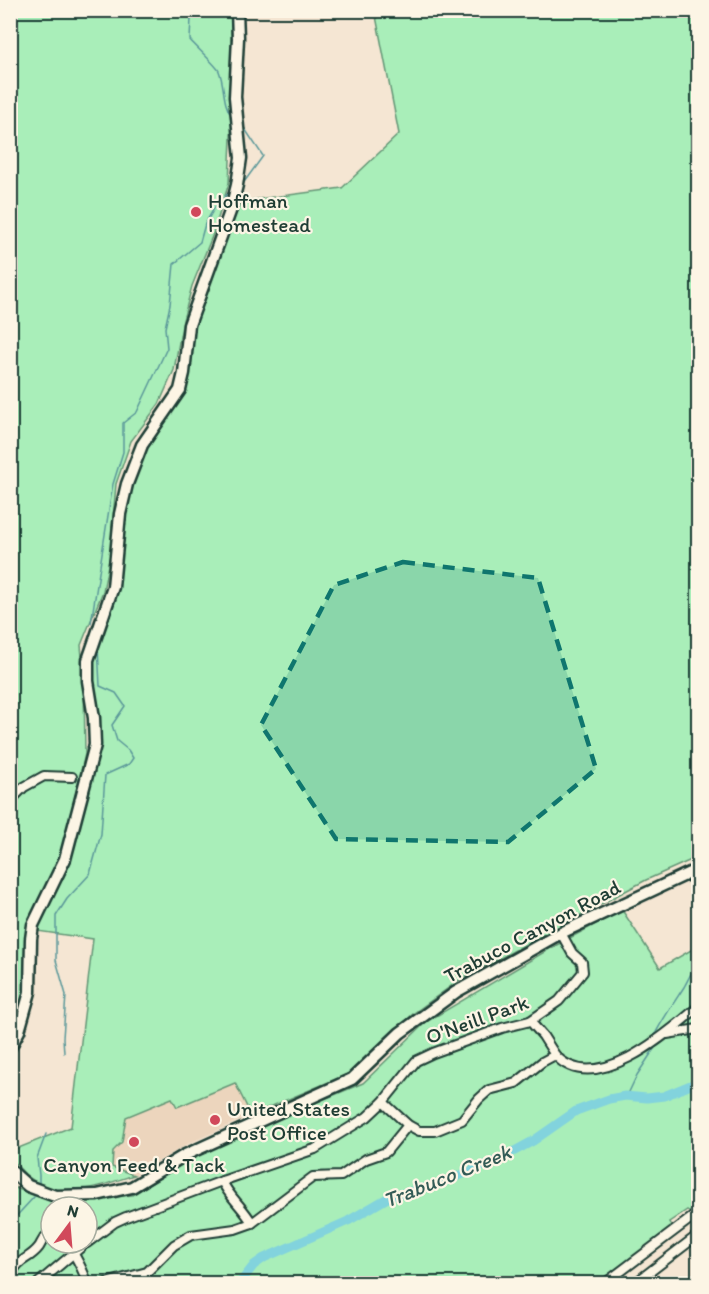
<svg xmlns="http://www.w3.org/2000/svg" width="709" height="1294" font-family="Itim,sans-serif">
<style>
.built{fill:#ecd5bd}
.green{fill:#a9eeb9;stroke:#649676;stroke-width:1.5;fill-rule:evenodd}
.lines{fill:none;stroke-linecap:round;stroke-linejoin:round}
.stream{stroke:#5a9799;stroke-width:1.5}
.river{stroke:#82d3dd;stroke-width:9}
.minor-casing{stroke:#1f3d34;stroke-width:12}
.major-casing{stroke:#1f3d34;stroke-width:15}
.minor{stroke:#fcf5e5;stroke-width:8}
.major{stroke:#fcf5e5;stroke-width:10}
.marked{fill:#0f766e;fill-opacity:0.2;stroke:#0f766e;stroke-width:4.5;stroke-dasharray:12 8;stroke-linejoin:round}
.poi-dot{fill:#d1495b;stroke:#fcf5e5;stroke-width:2}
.labels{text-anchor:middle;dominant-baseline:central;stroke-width:4.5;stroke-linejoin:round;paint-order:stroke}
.poi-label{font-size:21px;fill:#1f3d34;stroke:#fcf5e5;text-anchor:start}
.street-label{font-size:21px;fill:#1f3d34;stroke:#fcf5e5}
.water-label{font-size:22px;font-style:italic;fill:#335b56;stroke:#fcf5e5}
</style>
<rect width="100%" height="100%" fill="#f5e6d3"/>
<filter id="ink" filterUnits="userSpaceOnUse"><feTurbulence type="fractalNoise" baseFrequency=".0167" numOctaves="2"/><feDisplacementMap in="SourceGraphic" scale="12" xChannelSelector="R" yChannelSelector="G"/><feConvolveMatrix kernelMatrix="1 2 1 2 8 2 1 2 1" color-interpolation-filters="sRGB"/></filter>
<g filter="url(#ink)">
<path class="built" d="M236,1083L251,1115L188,1144L134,1175L112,1168L113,1151L122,1142L126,1117L172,1098L178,1106Z"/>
<g class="green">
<path d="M11,11H231L232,115L229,183L213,234L192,286L183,320L174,370L159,404L131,441L116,484L110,555L103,591L81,645L84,682L85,754L60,860L35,910L27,989L11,1038Z"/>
<path d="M375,11H698V857L646,880L461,979L414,1013L350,1073L251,1115L235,1083L177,1107L172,1098L126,1117L122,1142L113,1151L112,1167L134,1175C97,1187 58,1203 25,1174C18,1167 11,1160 11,1151L71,1127L93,939L37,931L50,897L69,864L99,749L100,719L94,685L93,663L119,581L123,527L137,465L144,451L174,405L195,319L235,202L342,188L399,134Z"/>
<path d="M622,910L660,968L698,946V1209L692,1215L687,1210L669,1222L672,1228L600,1283H11L10,1181L15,1188L42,1198L64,1202L132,1195L191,1159L283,1116L363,1083L426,1022L551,948ZM51,1207H87V1243H51Z"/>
</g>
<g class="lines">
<g class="stream">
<path d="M195,10L191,18L190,40C196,47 217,66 219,71C225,86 222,103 232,117"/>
<path d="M242,185L263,156L243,126"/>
<path d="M91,623L113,484L123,452V423L137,412L167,348L165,328L170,305L174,264L200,242L205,224L215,207L231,190"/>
<path d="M653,1038C662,1020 673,1004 684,987C689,978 692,971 698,962"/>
<path d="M64,1053L63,1038L66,995L56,960V916L67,899L90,874L101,834L105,775L129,764L133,758L128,750L117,741L112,725L125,706L116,693L100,686L98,647"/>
<path d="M625,1096L629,1092L637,1075L654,1049V1045"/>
<path d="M39,1185V1175L37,1158L46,1134"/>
<path d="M10,1223L34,1197"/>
</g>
<path class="river" d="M239,1284L254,1265L264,1258L348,1221L391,1196L436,1185L498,1160L533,1141L576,1111L609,1099L625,1096L647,1098L664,1096L698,1082"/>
<g class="minor-casing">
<g id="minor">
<path d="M10,801L24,787L44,776L72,777"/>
<path d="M530,1021L543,1036L555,1055"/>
<path d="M667,1034L698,1029"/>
<path d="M383,1102L408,1125L419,1131H435L462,1120L479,1099L489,1090L516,1083L542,1062L555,1055C594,1098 667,1034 698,1007"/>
<path d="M222,1181C229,1197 243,1207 252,1223"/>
<path d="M68,1243C74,1255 85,1271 87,1284"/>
<path d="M87,1243L115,1222L126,1217L222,1181L315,1149L367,1117L383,1102L416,1061L433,1053L502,1028L530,1021L559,1001L583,972L582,962L572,953L561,933"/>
<path d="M15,1284L12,1273C19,1258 29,1260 39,1247C43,1240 44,1236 51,1233"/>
<path d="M37,1284L86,1243"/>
<path d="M102,1284L147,1272L174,1245L191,1235L235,1229L252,1223L313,1177L341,1176L366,1159L386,1152L408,1125"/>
<path d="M604,1284L698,1213"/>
<path d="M634,1284L698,1235"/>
</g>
</g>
<g class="major-casing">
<g id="major">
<path d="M10,1048L19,1031L30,992L31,939L33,925L65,859L95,745L94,718L88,681V660L113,587L120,514L127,484L142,445L180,390L184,373L189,325L231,209L237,185L241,158L235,97L238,38L237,10"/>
<path d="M10,1170L28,1186L55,1196L97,1195L132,1187L185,1155L352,1079L400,1033L456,992L561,933L698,869"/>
</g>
</g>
<use href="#minor" class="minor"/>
<use href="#major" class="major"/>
</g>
</g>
<path class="marked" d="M403,562L538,578L596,769L508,842L336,839L261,725L334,585Z"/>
<g class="poi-dot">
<circle cx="196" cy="212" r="6"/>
<circle cx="215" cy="1120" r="6"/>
<circle cx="134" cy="1142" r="6"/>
</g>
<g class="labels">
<g class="poi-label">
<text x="208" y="200">Hoffman<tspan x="208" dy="24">Homestead</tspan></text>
<text x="227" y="1108">United States<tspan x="227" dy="24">Post Office</tspan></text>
<text x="134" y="1164" text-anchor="middle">Canyon Feed &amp; Tack</text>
</g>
<g class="street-label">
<text transform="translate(532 931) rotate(-28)">Trabuco Canyon Road</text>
<text transform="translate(477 1019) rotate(-20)">O'Neill Park</text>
</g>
<g class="water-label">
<text transform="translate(447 1176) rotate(-22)">Trabuco Creek</text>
</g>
</g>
<rect width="709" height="1294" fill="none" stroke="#fcf5e5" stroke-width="36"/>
<rect x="18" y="18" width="673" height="1258" fill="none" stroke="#1f3d34" stroke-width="2" filter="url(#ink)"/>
<g transform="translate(69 1225) rotate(16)"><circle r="28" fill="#fcf5e5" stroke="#a4ab9e" stroke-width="1.5"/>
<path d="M0-4.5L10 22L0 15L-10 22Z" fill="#d1495b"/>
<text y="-9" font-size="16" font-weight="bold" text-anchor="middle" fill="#1f3d34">N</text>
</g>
</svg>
